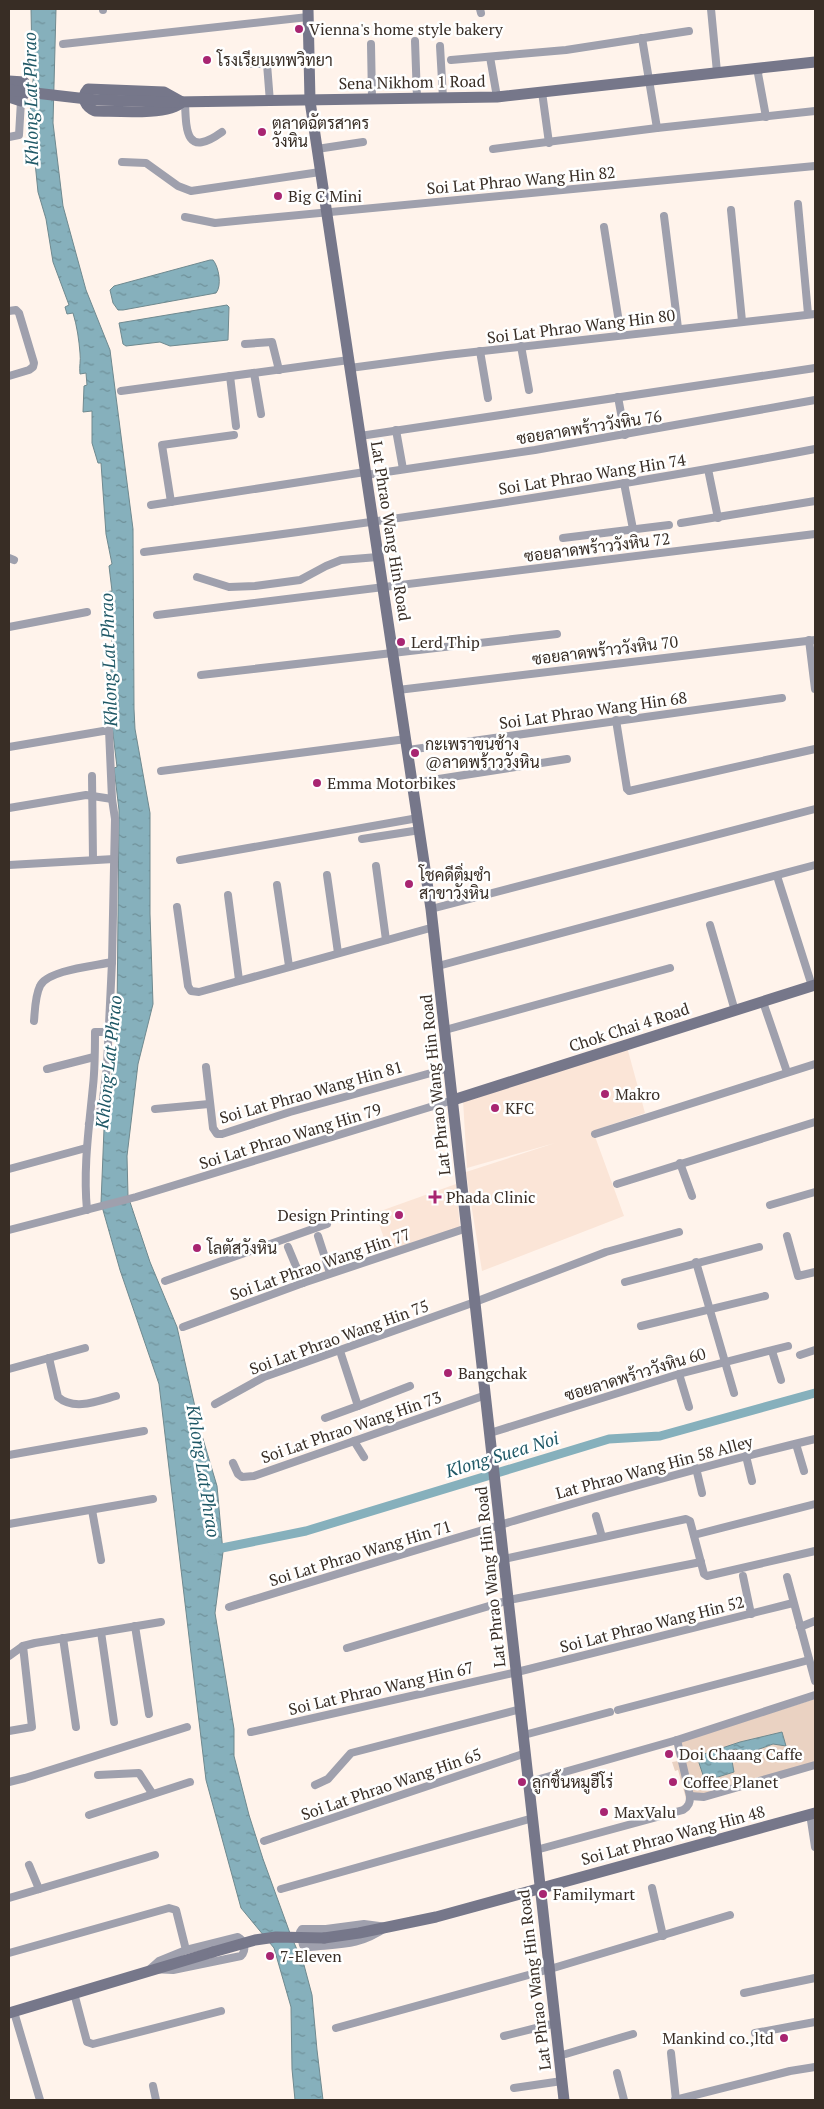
<svg xmlns="http://www.w3.org/2000/svg" width="824" height="2109" font-family="'PT Serif',Sarabun,serif">
<style>
.built{fill:#fbe5d7}
.green{fill:#ead2c2}
.water{fill:url(#water-ripples);stroke:#6f898f}
.lines{fill:none;stroke-linecap:round;stroke-linejoin:round}
.canal{stroke:#86b0bc;stroke-width:9}
.street{stroke:#9fa0ad;stroke-width:8}
.secondary{stroke:#76778a;stroke-width:11}
.secondary-bridge{stroke:#76778a;stroke-width:11}
.poi-dot{fill:#a82571;stroke:#fff;stroke-width:2}
.labels{text-anchor:middle;dominant-baseline:central;stroke-width:5;stroke-linejoin:round;paint-order:stroke}
.poi-label{font-size:16px;fill:#382d25;stroke:#fff;text-anchor:start}
.street-label{font-size:16px;fill:#382d25;stroke:#fff}
.water-label{font-size:18px;font-style:italic;fill:#1f5866;stroke:#fff}
</style>
<defs>
<pattern id="water-ripples" width="26" height="14" patternUnits="userSpaceOnUse" patternTransform="scale(1.25)"><rect width="26" height="14" fill="#86b0bc"/><path d="M2 4q2-2 4 0t4 0M15 11q2-2 4 0t4 0" fill="none" stroke="#6f9099"/></pattern>
</defs>
<rect width="100%" height="100%" fill="#fff3eb"/>
<g class="built">
<path d="M627,1047L645,1113L593,1131L624,1216L482,1271L466,1172L555,1143L467,1168L463,1100Z"/>
<path d="M456,1184L460,1228L389,1252L375,1213Z"/>
</g>
<path class="green" d="M815,1699V1764L696,1798L687,1802L678,1770L675,1771L672,1762L678,1761L679,1747L673,1744Z"/>
<g class="water">
<path d="M31,9H56L53,123L63,206L86,290L110,350L133,529L134,709L135,729L150,813V914L153,1004L138,1064L127,1156L128,1196L150,1262L177,1327L200,1429L217,1486L223,1552L215,1613L234,1729V1756L249,1815L263,1859L291,1936L304,1965L312,1995L317,2050L323,2100H295L292,2069L291,2007L274,1948L241,1908L206,1780L159,1384L120,1270L101,1203L104,1129L116,1046L117,1019L119,810L114,768L117,767L106,675L111,674V668H115L113,653L111,652L112,639L115,638L113,600H105V592L112,591L109,566L112,564L106,534L101,463H98L92,443V411L83,412L84,386L87,385L86,373L80,374C79,366 81,361 80,353C79,340 77,326 73,313L67,314L65,307L69,305L53,262L46,219L38,192L30,113L35,59L32,58Z"/>
<path d="M210,260H213C219,267 222,286 216,293L123,310H118L113,303L110,290L114,286Z"/>
<path d="M227,305L229,307L228,340L170,346L160,342L126,346L123,344L119,323Z"/>
<path d="M782,1732L786,1746L773,1744L746,1754L736,1749L730,1750L734,1772L705,1781L699,1763L701,1755L740,1742Z"/>
</g>
<g class="lines">
<path class="canal" d="M212,1550L306,1531L609,1439L660,1436L815,1393"/>
<g class="street">
<path d="M103,9V10"/>
<path d="M480,9L481,13"/>
<path d="M711,9L717,72"/>
<path d="M642,38L657,128"/>
<path d="M415,41L417,98"/>
<path d="M63,44L308,17"/>
<path d="M371,44L372,99"/>
<path d="M440,46L443,98"/>
<path d="M490,57L497,97"/>
<path d="M451,60L566,50L689,31"/>
<path d="M251,64H267L270,102"/>
<path d="M757,68L766,117"/>
<path d="M542,92L549,143"/>
<path d="M185,102C186,131 186,158 222,132"/>
<path d="M9,137L19,135L21,101"/>
<path d="M317,149L363,142"/>
<path d="M493,149L657,128L815,111"/>
<path d="M122,162L146,163L178,186L191,191L320,172"/>
<path d="M798,204L808,314"/>
<path d="M731,210L742,321"/>
<path d="M664,216L678,328"/>
<path d="M185,217L215,223L815,166"/>
<path d="M604,227L621,335"/>
<path d="M9,311L16,310L19,313L34,363L33,367L29,370L9,376"/>
<path d="M245,344L272,342L279,370"/>
<path d="M521,346L529,390"/>
<path d="M480,351L488,398"/>
<path d="M350,368L447,355L815,314"/>
<path d="M254,373L261,414"/>
<path d="M230,376L236,426"/>
<path d="M121,391L349,360"/>
<path d="M618,397L625,435"/>
<path d="M396,430L403,469"/>
<path d="M360,436L815,368"/>
<path d="M708,469L718,518"/>
<path d="M366,475L535,450L815,400"/>
<path d="M624,483L633,529"/>
<path d="M171,502L162,445L234,435"/>
<path d="M151,505L365,472"/>
<path d="M681,523L815,501"/>
<path d="M563,538L669,525"/>
<path d="M144,552C369,524 593,492 815,449"/>
<path d="M9,558L14,560"/>
<path d="M197,577L229,587L255,586L300,580L326,566L341,560L378,557"/>
<path d="M157,615L815,534"/>
<path d="M9,627L87,612"/>
<path d="M809,640L815,689"/>
<path d="M201,675L557,634"/>
<path d="M398,690L815,640"/>
<path d="M616,720L627,789L629,791L815,749"/>
<path d="M9,747L109,730L112,799L115,819L112,962L107,1066L102,1108L89,1124"/>
<path d="M408,750L782,698"/>
<path d="M161,771L406,739"/>
<path d="M92,776L93,860"/>
<path d="M413,783L567,759"/>
<path d="M9,808L86,795L112,799"/>
<path d="M362,839L420,830"/>
<path d="M180,860L418,818"/>
<path d="M9,865L114,859"/>
<path d="M376,866L386,940"/>
<path d="M327,875L338,953"/>
<path d="M777,876L812,986"/>
<path d="M277,885L289,966"/>
<path d="M228,895L239,980"/>
<path d="M177,907L188,986L191,991L199,992L434,927"/>
<path d="M431,909L815,809"/>
<path d="M710,925L735,1011"/>
<path d="M438,966L815,865"/>
<path d="M763,1002L787,1072"/>
<path d="M34,1021C35,1010 35,996 40,986C47,970 95,966 112,962"/>
<path d="M445,1030L670,968"/>
<path d="M206,1067L213,1128L217,1134H222L290,1112L449,1068"/>
<path d="M47,1069L94,1057"/>
<path d="M155,1109L209,1104"/>
<path d="M595,1134L815,1064"/>
<path d="M680,1163L692,1196"/>
<path d="M9,1169L86,1148"/>
<path d="M617,1184L815,1122"/>
<path d="M770,1205L815,1192"/>
<path d="M87,1210C83,1168 89,1128 93,1086C95,1068 95,1050 95,1032H109"/>
<path d="M9,1230L136,1197L453,1100"/>
<path d="M318,1236L330,1273"/>
<path d="M787,1236L798,1276L815,1272"/>
<path d="M288,1247L303,1283"/>
<path d="M696,1262L734,1393"/>
<path d="M165,1281L327,1224"/>
<path d="M625,1282L759,1247"/>
<path d="M641,1326L765,1296"/>
<path d="M183,1327L303,1283L467,1228"/>
<path d="M772,1351L781,1380"/>
<path d="M800,1355L815,1350"/>
<path d="M49,1358L58,1397C74,1411 98,1401 116,1396"/>
<path d="M9,1369L85,1348"/>
<path d="M679,1374L689,1407"/>
<path d="M215,1404L264,1377L475,1302L606,1252L679,1232"/>
<path d="M358,1406L410,1386"/>
<path d="M325,1418L358,1406L340,1351"/>
<path d="M490,1433L679,1374L788,1346"/>
<path d="M354,1441L364,1457"/>
<path d="M796,1444L804,1471"/>
<path d="M9,1455L144,1431"/>
<path d="M746,1456L752,1481"/>
<path d="M233,1463L238,1474L242,1477L254,1476L486,1395"/>
<path d="M696,1468L702,1493"/>
<path d="M92,1510L101,1560"/>
<path d="M596,1516L602,1537"/>
<path d="M9,1524L153,1499"/>
<path d="M694,1535L815,1504"/>
<path d="M504,1559L686,1519L690,1521L704,1574L707,1576L815,1551"/>
<path d="M743,1576L751,1614"/>
<path d="M787,1577L815,1681"/>
<path d="M229,1607C423,1548 617,1487 815,1439"/>
<path d="M135,1626L149,1714"/>
<path d="M800,1627L815,1621"/>
<path d="M101,1632L114,1722"/>
<path d="M63,1638L76,1727"/>
<path d="M347,1648L509,1600L701,1562"/>
<path d="M9,1656L23,1646L35,1643L161,1622"/>
<path d="M618,1710L809,1660"/>
<path d="M9,1731L32,1727L23,1646"/>
<path d="M251,1732L517,1672L793,1603"/>
<path d="M524,1735L610,1712"/>
<path d="M98,1775L139,1773L152,1793"/>
<path d="M9,1782L25,1778L187,1727"/>
<path d="M529,1782L677,1740L815,1695"/>
<path d="M315,1785L328,1779L351,1753L521,1709"/>
<path d="M690,1796L704,1797L815,1765"/>
<path d="M810,1814L815,1847"/>
<path d="M89,1815L190,1782"/>
<path d="M264,1841L526,1753"/>
<path d="M536,1850L683,1810C689,1806 690,1803 690,1796L677,1740"/>
<path d="M29,1865L39,1889"/>
<path d="M652,1888L663,1936"/>
<path d="M281,1889L533,1818"/>
<path d="M9,1898L155,1855"/>
<path d="M364,1924L387,1927C359,1946 342,1944 310,1947L303,1945L300,1932L302,1929H326Z"/>
<path d="M238,1937C244,1940 247,1950 241,1956L173,1970L150,1969L159,1961L186,1950Z"/>
<path d="M9,1953L169,1908L176,1910L186,1950"/>
<path d="M74,1993L87,2042L93,2044L221,2011"/>
<path d="M744,1993L815,1978"/>
<path d="M14,2012L40,2100"/>
<path d="M336,2028L550,1969L730,1915"/>
<path d="M755,2033L815,2022"/>
<path d="M504,2036L556,2023"/>
<path d="M671,2053L676,2100"/>
<path d="M559,2056L633,2034"/>
<path d="M617,2073L624,2100"/>
<path d="M153,2086L156,2100"/>
<path d="M514,2088L562,2081"/>
<path d="M675,2100L790,2071L815,2067"/>
</g>
<g class="secondary">
<path d="M308,9L310,101L431,909L564,2100"/>
<path d="M9,81L24,82L26,85L21,101L9,97"/>
<path d="M88,89L164,92L182,102C168,116 115,111 95,111C86,107 80,98 88,89Z"/>
<path d="M174,102L497,97L815,62"/>
<path d="M453,1100L815,985"/>
<path d="M324,1938L359,1933L436,1917L815,1813"/>
<path d="M9,2013L213,1952"/>
</g>
<g class="secondary-bridge">
<path d="M9,90L96,100L174,102"/>
<path d="M213,1952L255,1940L276,1937L324,1938"/>
</g>
</g>
<g class="poi-dot">
<circle cx="299" cy="29" r="5"/>
<circle cx="207" cy="60" r="5"/>
<circle cx="262" cy="132" r="5"/>
<circle cx="278" cy="196" r="5"/>
<circle cx="401" cy="642" r="5"/>
<circle cx="415" cy="753" r="5"/>
<circle cx="317" cy="783" r="5"/>
<circle cx="409" cy="884" r="5"/>
<circle cx="605" cy="1094" r="5"/>
<circle cx="495" cy="1108" r="5"/>
<path d="M432.5 1189.5h5v5h5v5h-5v5h-5v-5h-5v-5h5z"/>
<circle cx="399" cy="1215" r="5"/>
<circle cx="197" cy="1248" r="5"/>
<circle cx="448" cy="1373" r="5"/>
<circle cx="669" cy="1754" r="5"/>
<circle cx="522" cy="1782" r="5"/>
<circle cx="673" cy="1782" r="5"/>
<circle cx="604" cy="1812" r="5"/>
<circle cx="543" cy="1894" r="5"/>
<circle cx="270" cy="1956" r="5"/>
<circle cx="784" cy="2038" r="5"/>
</g>
<g class="labels">
<g class="poi-label">
<text x="309" y="29">Vienna's home style bakery</text>
<text x="217" y="60">โรงเรียนเทพวิทยา</text>
<text x="272" y="123">ตลาดฉัตรสาคร<tspan x="272" dy="18">วังหิน</tspan></text>
<text x="288" y="196">Big C Mini</text>
<text x="411" y="642">Lerd Thip</text>
<text x="425" y="744">กะเพราขุนช้าง<tspan x="425" dy="18">@ลาดพร้าววังหิน</tspan></text>
<text x="327" y="783">Emma Motorbikes</text>
<text x="419" y="875">โชคดีติ่มซำ<tspan x="419" dy="18">สาขาวังหิน</tspan></text>
<text x="615" y="1094">Makro</text>
<text x="505" y="1108">KFC</text>
<text x="446" y="1197">Phada Clinic</text>
<text x="389" y="1215" text-anchor="end">Design Printing</text>
<text x="207" y="1248">โลตัสวังหิน</text>
<text x="458" y="1373">Bangchak</text>
<text x="679" y="1754">Doi Chaang Caffe</text>
<text x="532" y="1782">ลูกชิ้นหมูฮีโร่</text>
<text x="683" y="1782">Coffee Planet</text>
<text x="614" y="1812">MaxValu</text>
<text x="553" y="1894">Familymart</text>
<text x="280" y="1956">7-Eleven</text>
<text x="774" y="2038" text-anchor="end">Mankind co.,ltd</text>
</g>
<g class="street-label">
<text transform="translate(412 82) rotate(-1)">Sena Nikhom 1 Road</text>
<text transform="translate(521 180) rotate(-5)">Soi Lat Phrao Wang Hin 82</text>
<text transform="translate(581 326) rotate(-7)">Soi Lat Phrao Wang Hin 80</text>
<text transform="translate(589 427) rotate(-9)">ซอยลาดพร้าววังหิน 76</text>
<text transform="translate(592 474) rotate(-9)">Soi Lat Phrao Wang Hin 74</text>
<text transform="translate(391 531) rotate(81)">Lat Phrao Wang Hin Road</text>
<text transform="translate(597 547) rotate(-7)">ซอยลาดพร้าววังหิน 72</text>
<text transform="translate(605 650) rotate(-7)">ซอยลาดพร้าววังหิน 70</text>
<text transform="translate(593 710) rotate(-8)">Soi Lat Phrao Wang Hin 68</text>
<text transform="translate(629 1027) rotate(-18)">Chok Chai 4 Road</text>
<text transform="translate(435 1085) rotate(-96)">Lat Phrao Wang Hin Road</text>
<text transform="translate(311 1092) rotate(-16)">Soi Lat Phrao Wang Hin 81</text>
<text transform="translate(290 1136) rotate(-17)">Soi Lat Phrao Wang Hin 79</text>
<text transform="translate(320 1264) rotate(-19)">Soi Lat Phrao Wang Hin 77</text>
<text transform="translate(339 1337) rotate(-20)">Soi Lat Phrao Wang Hin 75</text>
<text transform="translate(635 1374) rotate(-17)">ซอยลาดพร้าววังหิน 60</text>
<text transform="translate(351 1427) rotate(-19)">Soi Lat Phrao Wang Hin 73</text>
<text transform="translate(654 1467) rotate(-15)">Lat Phrao Wang Hin 58 Alley</text>
<text transform="translate(360 1553) rotate(-17)">Soi Lat Phrao Wang Hin 71</text>
<text transform="translate(490 1577) rotate(-96)">Lat Phrao Wang Hin Road</text>
<text transform="translate(652 1624) rotate(-14)">Soi Lat Phrao Wang Hin 52</text>
<text transform="translate(381 1688) rotate(-13)">Soi Lat Phrao Wang Hin 67</text>
<text transform="translate(391 1784) rotate(-19)">Soi Lat Phrao Wang Hin 65</text>
<text transform="translate(673 1835) rotate(-15)">Soi Lat Phrao Wang Hin 48</text>
<text transform="translate(534 1980) rotate(-97)">Lat Phrao Wang Hin Road</text>
</g>
<g class="water-label">
<text transform="translate(30 99) rotate(-91)">Khlong Lat Phrao</text>
<text transform="translate(108 660) rotate(-92)">Khlong Lat Phrao</text>
<text transform="translate(108 1062) rotate(-84)">Khlong Lat Phrao</text>
<text transform="translate(502 1454) rotate(-17)">Klong Suea Noi</text>
<text transform="translate(204 1471) rotate(81)">Khlong Lat Phrao</text>
</g>
</g>
<rect width="824" height="2109" fill="none" stroke="#382d25" stroke-width="20"/>
</svg>
